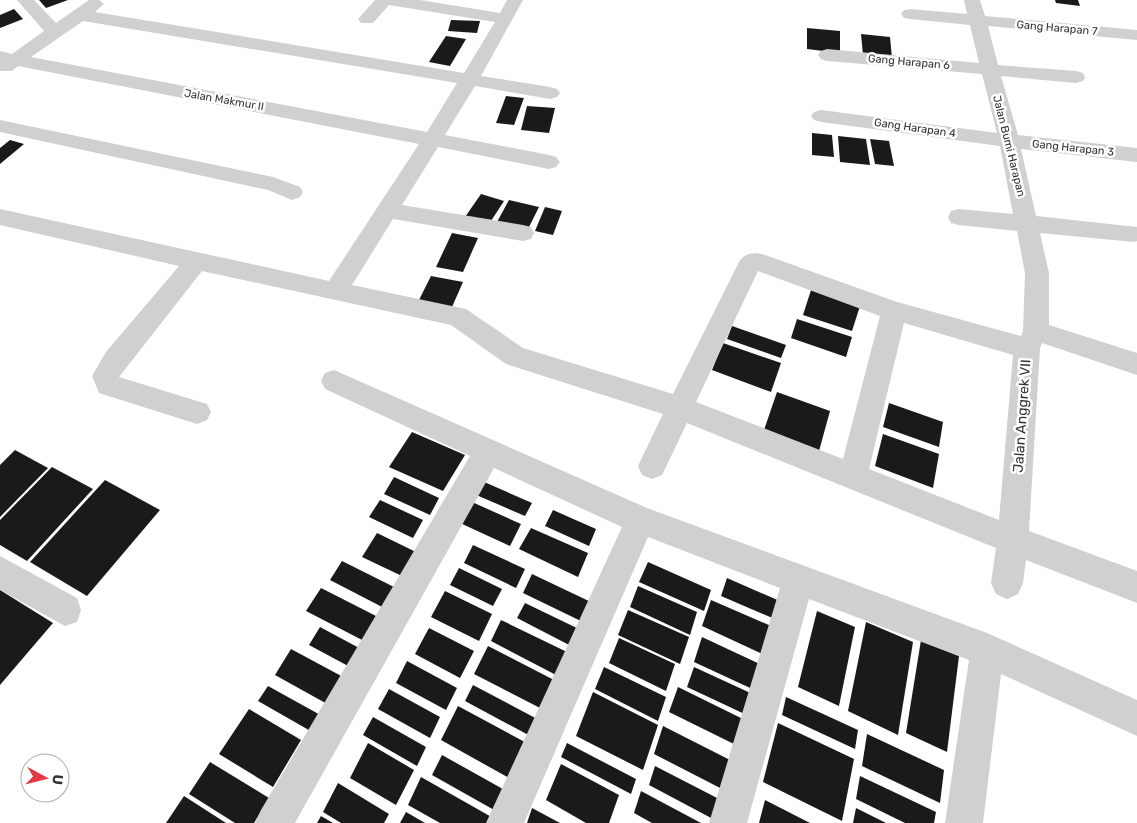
<svg xmlns="http://www.w3.org/2000/svg" width="1137" height="823" font-family="Rubik,sans-serif">
<style>
.building{fill:#1a1a1a}
.lines{fill:none;stroke-linecap:round;stroke-linejoin:round}
.minor{fill:#d0d0d0;fill-rule:evenodd}
.labels{text-anchor:middle;dominant-baseline:central;stroke-width:5;stroke-linejoin:round;paint-order:stroke}
.far-street-label{font-size:11px;fill:#333;stroke:#fff}
.street-label{font-size:14px;fill:#333;stroke:#fff}
</style>
<rect width="100%" height="100%" fill="#fff"/>
<g class="building">
<path d="M39,0H68L46,8Z"/>
<path d="M1055,0H1078L1080,6L1056,3Z"/>
<path d="M14,9L23,19L0,28V15Z"/>
<path d="M451,20L480,21L477,33L448,31Z"/>
<path d="M807,28L840,31V53L807,49Z"/>
<path d="M861,34L890,37L892,58L863,55Z"/>
<path d="M446,36L466,39L450,66L429,62Z"/>
<path d="M506,96L524,98L514,125L496,123Z"/>
<path d="M527,106L555,108L549,133L521,130Z"/>
<path d="M812,133L832,135L834,157L812,155Z"/>
<path d="M838,136L866,139L870,165L840,162Z"/>
<path d="M870,139L889,141L894,166L875,164Z"/>
<path d="M10,140L24,144L0,164V148Z"/>
<path d="M481,194L504,201L489,224L465,217Z"/>
<path d="M509,200L539,207L528,229L497,222Z"/>
<path d="M545,207L562,211L553,235L535,231Z"/>
<path d="M452,233L478,238L463,272L436,267Z"/>
<path d="M431,276L463,282L452,307L419,300Z"/>
<path d="M811,290L860,306L852,331L803,315Z"/>
<path d="M797,319L852,337L846,357L791,338Z"/>
<path d="M732,326L786,345L781,358L727,339Z"/>
<path d="M723,343L781,363L771,392L712,370Z"/>
<path d="M777,392L830,411L819,451L764,430Z"/>
<path d="M889,403L943,422L939,447L883,427Z"/>
<path d="M412,432L465,455L443,491L389,467Z"/>
<path d="M883,434L939,454L933,488L875,466Z"/>
<path d="M15,450L48,468L0,517V465Z"/>
<path d="M52,467L93,489L27,561L0,545V520Z"/>
<path d="M394,477L439,498L430,515L384,494Z"/>
<path d="M105,480L160,510L87,596L30,562Z"/>
<path d="M482,481L532,503L525,516L474,494Z"/>
<path d="M380,500L423,520L413,538L369,517Z"/>
<path d="M472,502L521,524L510,546L460,523Z"/>
<path d="M553,510L596,529L589,546L545,526Z"/>
<path d="M531,528L588,553L578,577L519,549Z"/>
<path d="M377,533L418,553L404,577L362,557Z"/>
<path d="M473,545L525,569L516,588L464,563Z"/>
<path d="M342,561L398,589L386,609L330,580Z"/>
<path d="M648,562L711,590L704,611L639,582Z"/>
<path d="M459,568L502,589L493,606L450,585Z"/>
<path d="M532,574L593,603L585,623L523,593Z"/>
<path d="M727,578L782,602L777,620L721,596Z"/>
<path d="M638,586L697,612L690,635L630,607Z"/>
<path d="M321,588L378,617L364,641L306,611Z"/>
<path d="M0,590L53,623L0,685Z"/>
<path d="M445,591L492,614L479,641L431,617Z"/>
<path d="M711,600L778,629L771,658L702,626Z"/>
<path d="M525,603L583,631L575,648L517,618Z"/>
<path d="M628,610L689,637L680,664L618,635Z"/>
<path d="M817,611L855,627L839,706L798,687Z"/>
<path d="M501,620L567,652L556,675L491,641Z"/>
<path d="M866,622L913,642L898,735L848,711Z"/>
<path d="M320,627L361,649L350,667L309,645Z"/>
<path d="M429,628L474,651L460,678L415,654Z"/>
<path d="M702,637L768,668L761,693L694,662Z"/>
<path d="M619,638L675,664L666,691L609,663Z"/>
<path d="M921,640L959,656L947,752L906,733Z"/>
<path d="M488,646L554,680L542,709L474,674Z"/>
<path d="M291,649L345,678L329,705L275,675Z"/>
<path d="M407,661L457,688L446,710L396,683Z"/>
<path d="M604,667L666,697L658,721L595,689Z"/>
<path d="M694,667L757,696L751,717L687,687Z"/>
<path d="M473,685L541,721L534,738L465,701Z"/>
<path d="M268,686L324,717L314,733L258,701Z"/>
<path d="M678,687L747,721L740,747L669,712Z"/>
<path d="M389,689L440,717L430,738L378,709Z"/>
<path d="M593,692L658,725L643,770L576,736Z"/>
<path d="M786,697L858,730L855,749L782,715Z"/>
<path d="M458,706L534,747L518,783L441,740Z"/>
<path d="M249,709L301,740L273,787L219,754Z"/>
<path d="M373,717L426,747L417,766L363,735Z"/>
<path d="M778,723L854,759L842,821L763,782Z"/>
<path d="M663,726L732,761L724,790L654,754Z"/>
<path d="M867,734L944,770L940,803L862,766Z"/>
<path d="M368,743L414,770L396,805L350,778Z"/>
<path d="M567,743L636,779L631,794L561,757Z"/>
<path d="M442,755L512,794L503,815L432,775Z"/>
<path d="M210,762L269,798L254,823H235L189,794Z"/>
<path d="M561,764L619,795L609,823H586L546,800Z"/>
<path d="M655,766L719,799L713,819L649,785Z"/>
<path d="M860,776L936,812L934,823H905L856,799Z"/>
<path d="M421,777L495,819L493,823H440L408,805Z"/>
<path d="M338,783L389,814L384,823H341L323,812Z"/>
<path d="M641,791L701,823H652L634,813Z"/>
<path d="M184,796L226,823H166Z"/>
<path d="M765,800L810,823H759Z"/>
<path d="M532,808L560,823H527Z"/>
<path d="M856,808L886,823H853Z"/>
<path d="M406,812L425,823H400Z"/>
<path d="M321,816L333,823H317Z"/>
</g>
<g class="lines">
<g class="minor">
<path d="M17,0H34L56,23L89,0H99L104,4L95,12L464,73L495,22L389,5L373,23H361L358,19L375,0H420L500,13L507,0H523L481,76L550,87L557,89L560,93L557,97L550,99L475,86L445,135L549,155L556,157L560,162L556,167L549,169L438,147L402,205L523,225L531,227L534,233L531,239L523,241L393,219L352,285L466,309L523,348L673,394L739,262C746,251 757,252 768,256L897,302L1021,336L1023,331L1025,273L1017,231L959,225L951,223L948,217L951,211L959,209L1013,214L1000,146L821,122L814,120L811,116L814,112L821,110L997,133L982,74L827,61L821,59L818,55L821,51L827,49L979,63L970,25L910,19L904,18L901,14L904,10L910,9L967,14L964,0H980L985,16L1137,30V40L988,26L998,65L1076,71L1083,73L1085,77L1083,81L1076,83L1001,76L1018,135L1137,148V162L1021,149L1036,216L1137,227V241L1134,242L1040,233L1049,273V325L1137,353V375L1042,343L1040,348L1029,531L1137,571V603L1026,560L1023,583L1018,594L1007,599L996,594L991,583L996,548L687,423L662,475L652,479L642,475L638,466L663,414L506,364L451,325L202,271L119,377L207,404L211,412L207,420L197,424L99,393L92,376L106,352L179,266L0,225V209L329,281L419,144L18,66L12,71H0V51L12,54L44,31ZM83,21L457,83L427,132L31,57ZM758,271L880,316L843,459L696,402ZM904,323L1013,355L999,520L869,469Z"/>
<path d="M0,120L273,177L300,187L303,192L300,197L292,200L268,190L0,132Z"/>
<path d="M334,370L647,508L987,633L1137,700V736L1001,674L983,823H945L969,660L809,599L747,823H709L780,588L648,537L524,823H486L622,527L494,468L295,823H255L261,810L470,456L325,389L321,381L325,373Z"/>
<path d="M0,556L77,598L81,610L77,622L65,626L0,590Z"/>
</g>
</g>
<g class="labels">
<g class="far-street-label">
<text transform="translate(1057 28) rotate(5)">Gang Harapan 7</text>
<text transform="translate(909 62) rotate(5)">Gang Harapan 6</text>
<text transform="translate(224 100) rotate(10)">Jalan Makmur II</text>
<text transform="translate(915 128) rotate(8)">Gang Harapan 4</text>
<text transform="translate(1009 146) rotate(76)">Jalan Bumi Harapan</text>
<text transform="translate(1073 148) rotate(6)">Gang Harapan 3</text>
</g>
<g class="street-label">
<text transform="translate(1022 416) rotate(-86)">Jalan Anggrek VII</text>
</g>
</g>
<g transform="translate(45 778) rotate(97)"><circle r="24" fill="#ffffff" stroke="#adadad"/>
<path d="M0-4L9 19L0 12L-9 19Z" fill="#e63946"/>
<text y="-8" font-size="14" font-weight="bold" text-anchor="middle" fill="#333333">U</text>
</g>
</svg>
